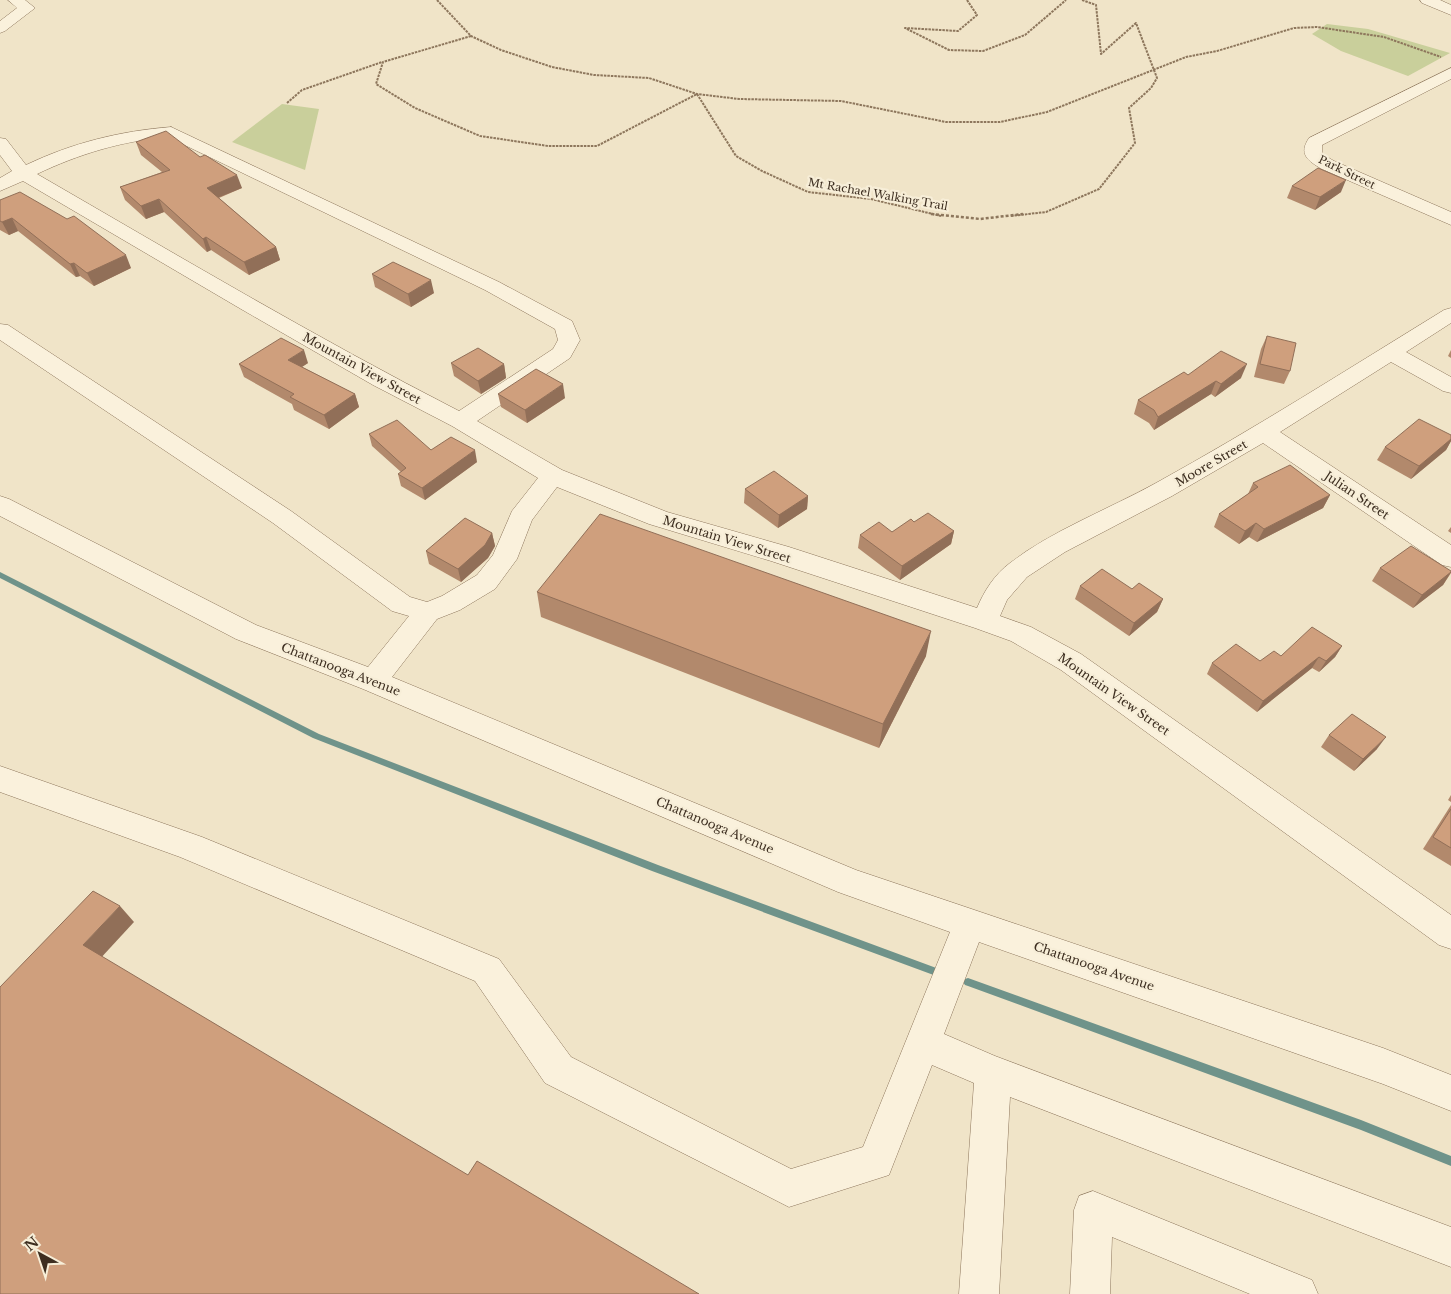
<svg xmlns="http://www.w3.org/2000/svg" width="1451" height="1294" font-family="'Libre Baskerville',serif">
<style>
.green{fill:#c9cf9b}
.lines{fill:none;stroke-linecap:round;stroke-linejoin:round}
.stream{fill:#6f938a;fill-rule:evenodd}
.minor-casing{stroke:#8d765c;stroke-width:1}
.path-far1{stroke:#8d765c;stroke-width:2;stroke-dasharray:2.5 1;stroke-linecap:butt}
.path{stroke:#8d765c;stroke-width:2.5;stroke-dasharray:3 2;stroke-linecap:butt}
.minor{fill:#faf1dc;fill-rule:evenodd}
.wall{fill:#b2896c}
.shaded-wall{fill:#916f58}
.building{fill:#cf9f7d;stroke:#916f58}
.labels{text-anchor:middle;dominant-baseline:central;stroke-width:4.5;stroke-linejoin:round;paint-order:stroke}
.far-street-label{font-size:11px;fill:#3d2e20;stroke:#f7eed8}
.street-label{font-size:12px;fill:#3d2e20;stroke:#f7eed8}
</style>
<rect width="100%" height="100%" fill="#f0e4c8"/>
<g class="green">
<path d="M1327,24L1368,29L1450,53L1408,76L1341,51L1312,34Z"/>
<path d="M282,104L319,109L305,170L232,142Z"/>
</g>
<g class="lines">
<g class="stream">
<path d="M0,572L319,734L658,865L939,969L942,970L944,973L942,976L939,977L652,871L313,738L0,578Z"/>
<path d="M968,978L1361,1120L1451,1156V1166L1361,1130L968,986L965,985L963,982L965,979Z"/>
</g>
<g class="minor-casing">
<g id="minor">
<path d="M8,0H25L35,8L5,31L0,33V21L17,8Z"/>
<path d="M1420,0H1440L1451,5V15L1422,3Z"/>
<path d="M1451,68V79L1322,145V154L1334,161L1451,212V225L1322,169C1308,161 1298,154 1309,138Z"/>
<path d="M171,127L499,282L572,321L580,340L570,358L477,421L562,470L667,512L789,547L977,608C984,591 995,574 1010,563C1051,531 1109,509 1156,483C1254,429 1348,369 1444,310L1451,308V323L1406,352L1451,377V393L1443,391L1391,362L1280,432L1451,545V567L1442,565L1263,443L1172,496L1065,552L1027,577L1007,600L1000,616L1031,627L1081,654L1451,915V949L1439,945L1061,670L1011,641L975,628L771,561L649,524L557,487L532,520L517,559L495,589L460,610L437,619L392,677L856,870L1383,1048L1451,1075V1111L1383,1084L979,942L944,1034L995,1056L1451,1227V1267L1010,1097L999,1294H959L974,1083L932,1065L889,1175L789,1207L545,1083L475,981L180,857L0,792V766L202,837L499,959L571,1057L791,1169L863,1147L950,932L838,892L363,689L236,639L0,516V496L9,499L256,625L368,667L409,616L392,611L273,523L0,340V324L8,325L291,511L410,597L427,602L442,596L477,575L493,555L512,511L538,478L452,426L373,385L241,309L23,181L0,191V178L12,171L0,155V138L6,139L26,165C72,143 120,131 171,127ZM168,137L485,290L555,329L558,340L553,349L459,411C315,337 177,255 37,174C79,154 122,141 168,137Z"/>
<path d="M1093,1191L1312,1280L1318,1294H1250L1112,1237L1110,1294H1070L1074,1210L1079,1196Z"/>
</g>
</g>
<g class="path-far1">
<path d="M437,0L471,36L501,50L552,67L594,75L649,78L697,94L739,99L841,101L946,122H1000L1047,112L1186,57L1217,51L1294,28L1317,27L1384,37L1441,57"/>
<path d="M967,0L977,15L958,31L905,28L949,50L983,51L1025,35L1066,0"/>
<path d="M471,36L383,62L376,84L415,108L480,136L548,146H597L697,94"/>
<path d="M697,94L736,156L762,171L808,192L871,199L941,216"/>
<path d="M287,103L302,90L382,62"/>
<path d="M1011,216L1046,212L1099,189L1135,143L1129,108L1151,88L1157,78L1136,23L1101,54L1096,5L1082,0"/>
</g>
<path class="path" d="M931,214L980,219L1023,214"/>
<use href="#minor" class="minor"/>
</g>
<g class="wall">
<path d="M136,142L200,157L242,188L219,198L276,247L280,260L249,275L211,250L207,252L164,212L146,219L125,200L120,187L162,172L141,155Z"/>
<path d="M1292,186L1341,192L1315,210L1287,198Z"/>
<path d="M0,200L131,268L94,286L80,276L76,277L18,231L9,235L0,230Z"/>
<path d="M372,274L434,293L411,307L375,287Z"/>
<path d="M1267,336L1290,371L1284,384L1254,377L1261,349Z"/>
<path d="M1451,350V358L1448,356Z"/>
<path d="M308,363L302,367L355,394L359,407L329,429L294,410L292,404L244,377L239,364Z"/>
<path d="M451,363L504,364L506,378L481,394L454,376Z"/>
<path d="M1188,375L1241,378L1215,397L1211,394L1154,430L1149,423L1134,414L1138,400Z"/>
<path d="M498,394L565,398L527,423L501,407Z"/>
<path d="M369,434L431,450L477,462L425,500L401,486L398,474L401,472L372,446Z"/>
<path d="M1451,435V441L1446,450L1411,479L1377,460L1385,447Z"/>
<path d="M1253,483L1330,495L1323,508L1257,542L1249,537L1239,544L1214,527L1219,514L1248,494Z"/>
<path d="M745,489L808,496L807,509L778,528L744,503Z"/>
<path d="M914,522L954,531L951,544L900,580L858,548L860,535L892,532Z"/>
<path d="M1451,527V533L1448,531Z"/>
<path d="M492,533L495,546L488,558L461,582L429,564L426,551Z"/>
<path d="M1380,568L1451,571V573L1443,585L1413,608L1372,581Z"/>
<path d="M1080,586L1132,589L1163,599L1157,612L1129,636L1075,599Z"/>
<path d="M537,592L926,656L879,748L541,617Z"/>
<path d="M1342,646L1335,657L1319,672L1312,668L1257,712L1207,674L1212,663L1260,661L1281,656Z"/>
<path d="M1329,735L1377,749L1354,771L1321,747Z"/>
<path d="M1451,795V802L1448,800Z"/>
<path d="M1451,805V866L1423,849Z"/>
</g>
<g class="shaded-wall">
<path d="M237,175L242,188L212,200L207,188Z"/>
<path d="M1346,180L1341,192L1315,210L1320,197Z"/>
<path d="M159,199L164,212L146,219L141,206Z"/>
<path d="M12,218L18,231L9,235L2,222Z"/>
<path d="M206,237L211,250L207,252L203,239Z"/>
<path d="M276,247L280,260L249,275L244,262Z"/>
<path d="M126,255L131,268L94,286L87,273Z"/>
<path d="M74,263L80,276L76,277L70,264Z"/>
<path d="M431,280L434,293L411,307L408,294Z"/>
<path d="M304,350L308,363L292,373L288,360Z"/>
<path d="M504,364L506,378L481,394L478,381Z"/>
<path d="M1247,364L1241,378L1215,397L1221,384Z"/>
<path d="M1216,381L1211,394L1154,430L1158,417Z"/>
<path d="M563,384L565,398L527,423L525,410Z"/>
<path d="M355,394L359,407L329,429L324,415Z"/>
<path d="M1451,439V441L1446,450L1411,479L1419,466Z"/>
<path d="M475,450L477,462L425,500L422,488Z"/>
<path d="M1330,495L1323,508L1257,542L1264,529Z"/>
<path d="M808,496L807,509L778,528L779,515Z"/>
<path d="M1256,523L1249,537L1239,544L1245,531Z"/>
<path d="M954,531L951,544L900,580L902,566Z"/>
<path d="M492,533L495,546L488,558L461,582L458,569Z"/>
<path d="M1451,572L1443,585L1413,608L1422,595Z"/>
<path d="M1163,599L1157,612L1129,636L1134,623Z"/>
<path d="M931,631L926,656L879,748L883,724Z"/>
<path d="M1342,646L1335,657L1319,672L1326,661Z"/>
<path d="M1319,657L1312,668L1257,712L1263,701Z"/>
<path d="M1386,737L1377,749L1354,771L1363,759Z"/>
<path d="M120,906L134,922L98,961L83,945Z"/>
</g>
<g class="building">
<path d="M166,131L200,157L205,155L237,175L207,188L276,247L244,262L206,237L203,239L159,199L141,206L120,187L170,170L136,142Z"/>
<path d="M1318,168L1346,180L1320,197L1292,186Z"/>
<path d="M20,192L67,219L74,216L126,255L87,273L74,263L70,264L12,218L2,222L0,221V200Z"/>
<path d="M393,262L431,280L408,294L372,274Z"/>
<path d="M1267,336L1296,343L1290,371L1260,364Z"/>
<path d="M281,338L304,350L288,360L355,394L324,415L290,397L294,394L239,364Z"/>
<path d="M478,348L504,364L478,381L451,363Z"/>
<path d="M1221,351L1247,364L1221,384L1216,381L1158,417L1154,410L1138,400L1184,372L1188,375Z"/>
<path d="M536,369L563,384L525,410L498,394Z"/>
<path d="M1419,419L1451,435V439L1419,466L1385,447Z"/>
<path d="M397,420L431,450L451,437L475,450L422,488L398,474L406,468L369,434Z"/>
<path d="M1290,465L1330,495L1264,529L1256,523L1245,531L1219,514L1258,487L1253,483Z"/>
<path d="M774,471L808,496L779,515L745,489Z"/>
<path d="M928,513L954,531L902,566L860,535L879,522L892,532L911,519L914,522Z"/>
<path d="M600,514L931,631L883,724L537,592Z"/>
<path d="M465,518L492,533L485,545L458,569L426,551Z"/>
<path d="M1411,546L1451,571V572L1422,595L1380,568Z"/>
<path d="M1102,569L1132,589L1139,583L1163,599L1134,623L1080,586Z"/>
<path d="M1312,627L1342,646L1326,661L1319,657L1263,701L1212,663L1236,644L1260,661L1274,651L1281,656Z"/>
<path d="M1352,714L1386,737L1363,759L1329,735Z"/>
<path d="M1451,809V848L1433,837Z"/>
<path d="M93,891L120,906L83,945L468,1175L477,1161L699,1294H0V987Z"/>
</g>
<g class="labels">
<g class="far-street-label">
<text transform="translate(1347 172) rotate(26)">Park Street</text>
<text transform="translate(878 194) rotate(10)">Mt Rachael Walking Trail</text>
</g>
<g class="street-label">
<text transform="translate(362 368) rotate(29)">Mountain View Street</text>
<text transform="translate(1211 463) rotate(-30)">Moore Street</text>
<text transform="translate(1357 495) rotate(34)">Julian Street</text>
<text transform="translate(727 539) rotate(17)">Mountain View Street</text>
<text transform="translate(341 669) rotate(21)">Chattanooga Avenue</text>
<text transform="translate(1114 694) rotate(35)">Mountain View Street</text>
<text transform="translate(715 825) rotate(23)">Chattanooga Avenue</text>
<text transform="translate(1094 966) rotate(19)">Chattanooga Avenue</text>
</g>
</g>
<g transform="translate(40 1254) rotate(320)" stroke="#f7eed8" stroke-width="4" paint-order="stroke">
<path d="M0-4L9 19L0 12L-9 19Z" fill="#3d2e20"/>
<text y="-8" font-size="14" font-weight="bold" text-anchor="middle" fill="#3d2e20">N</text>
</g>
</svg>
